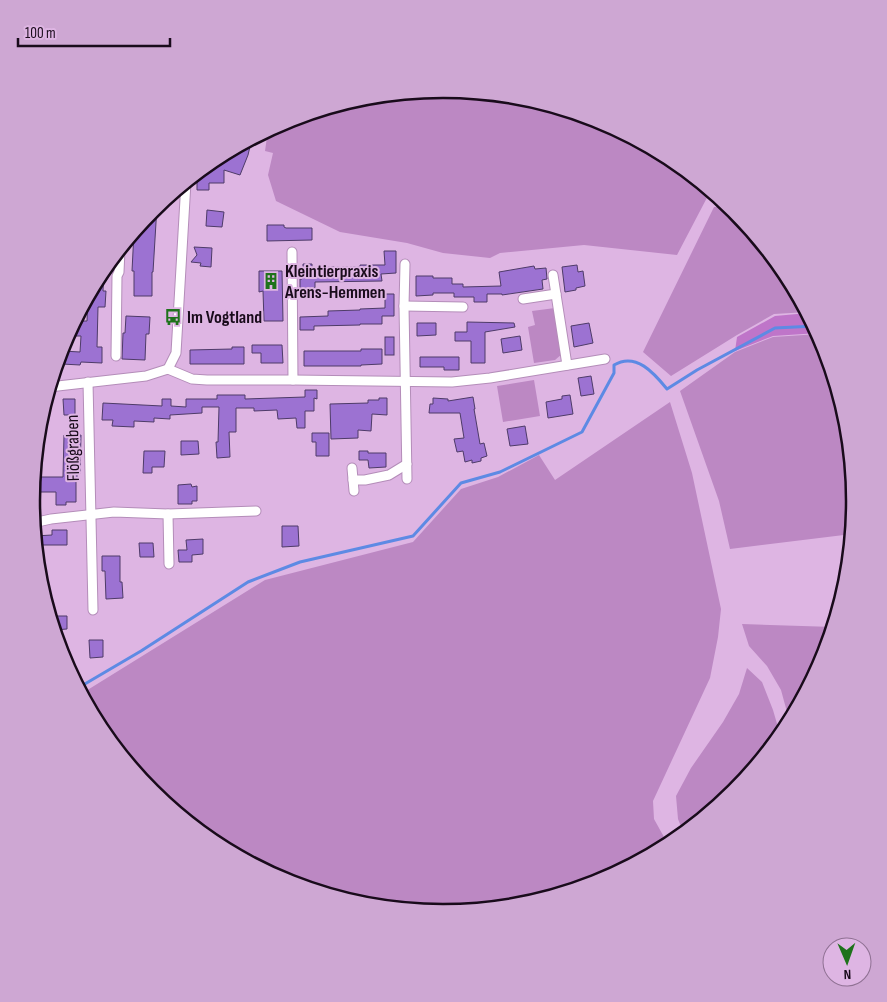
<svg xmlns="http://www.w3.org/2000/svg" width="887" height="1002" font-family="'Sofia Sans Condensed',sans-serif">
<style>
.green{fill:#bc88c3}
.forest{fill:#bf75c9}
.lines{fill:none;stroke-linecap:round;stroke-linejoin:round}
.stream{stroke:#5d8ae4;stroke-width:3}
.building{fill:#9c72d2;stroke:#4e3b68}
.street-casing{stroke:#b48db9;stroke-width:11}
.street{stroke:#fff;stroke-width:9}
.labels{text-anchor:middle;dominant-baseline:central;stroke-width:4;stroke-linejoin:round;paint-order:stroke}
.poi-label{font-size:18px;font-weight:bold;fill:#190b1b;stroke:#deb5e3;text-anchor:start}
.street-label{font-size:18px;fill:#190b1b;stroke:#deb5e3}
.rim{fill:none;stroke:#190b1b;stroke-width:2.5}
</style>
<rect width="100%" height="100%" fill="#deb5e3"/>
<g class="green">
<path d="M444,89L524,97L602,120L673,158L711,190L677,255L584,245L500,253L490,258L443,253L407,243L340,232L276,201L268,175L273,153L265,151L268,130L286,120L363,97Z"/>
<path d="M714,207H732L735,210L786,272L808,312L774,314L737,335L671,376L643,352Z"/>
<path d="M555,308L562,354L555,360L534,363L528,327L535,325L532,311Z"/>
<path d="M819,334L824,344L848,421L856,501L852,534L730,549L719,501L680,391L735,352L773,337Z"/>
<path d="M534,380L540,416L503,422L497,386Z"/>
<path d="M670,402L692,473L721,609L718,637L710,678L653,801L654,819L669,846L601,882L524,905L443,913L363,905L285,882L214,844L152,792L101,730L81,694L265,580L413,542L461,489L498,477L539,455L555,480Z"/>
<path d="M742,624L834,627L824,659L790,723L781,690L767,666L749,646Z"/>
<path d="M747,668L762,682L773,710L780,734L782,735L735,793L684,834L678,819L676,796L691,768L723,722L739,694Z"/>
</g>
<path class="forest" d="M808,313L819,333L773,336L735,351L737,337L775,316Z"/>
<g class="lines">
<path class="stream" d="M78,688L141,651L248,582L300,562L413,536L461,483L500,472L582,432L614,373V365C636,352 654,373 667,389L697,370L775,328L815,326"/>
</g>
<g class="building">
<path d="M252,138L248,155L240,175L224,170V183H209V190H197V172L215,158Z"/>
<path d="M157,206L153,272H152V296H134V271H132L134,232L152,209Z"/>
<path d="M207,210L224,212L222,227L206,226Z"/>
<path d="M267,225H284V227L286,228H312V240L267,241Z"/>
<path d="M194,247L212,248L211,267L200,266L201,263L191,262L197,255Z"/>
<path d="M384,251H396V273L381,274L382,281L315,282V288H311V294L302,295V288H300V279H302L301,270H303V264H312V270H328V267H360V265H385Z"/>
<path d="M577,265L578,272L583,271L585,286L576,288V290L565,292L562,267Z"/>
<path d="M534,266L535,269L546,268L547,279L542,280L543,289L502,295V294H487V302H474V297H454V293H433V295L416,296V276H433V278H452V284H463V287L501,286L499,272Z"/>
<path d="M104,268L103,291H106L105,307H98L97,347H102V363L81,362L80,365L62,364L63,351L80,352L81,336H67L74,321H87L88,296Z"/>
<path d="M259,271H282L283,321H264L263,291L259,292Z"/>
<path d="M385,294H394V316H382V324H360V325L314,326V330H300V317L328,316V311L360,310V309L385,308Z"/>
<path d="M126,316L150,317L149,334H146L145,360L122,359L123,333H125Z"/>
<path d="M467,322L514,323L515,327L485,332V363H471V341H455V332H467Z"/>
<path d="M417,323H436V335L417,336Z"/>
<path d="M589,323L593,343L574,347L571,326Z"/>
<path d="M520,336L522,350L503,353L501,339Z"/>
<rect x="385" y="337" width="9" height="18"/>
<path d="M252,345H282L283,363H261V353H252Z"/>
<path d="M232,347H244V364H190V350L232,349Z"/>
<path d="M361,349H382V364L361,365V366H304V351H361Z"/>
<path d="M420,357H459V370H444V367H420Z"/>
<path d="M591,376L594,394L581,396L578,378Z"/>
<path d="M305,390H317V399L314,398V411H305V428H297L296,418L278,419L277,410L254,411V408H236V432H229L230,457L217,458L216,442H218L219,407H202V413L170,415V419L154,418V422L134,421V427L112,426L113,420H102L103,403L162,406V399H171V406L186,407V399H217V395H245V399L305,397Z"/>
<path d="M570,395L573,414L548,418L546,402L562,399V396Z"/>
<path d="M473,397L475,409H474L480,444L484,443L487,456L481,458V461L472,463V460L465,462L463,451L457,452L454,439L464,438L460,413H429L430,404H433V398L448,399V401Z"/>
<path d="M379,398H387V415L372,414L371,431L358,430V438L331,439L330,404L368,403V400H379Z"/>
<path d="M63,399H75V415H64Z"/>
<path d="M42,410H46V433H38L39,420Z"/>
<path d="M525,426L528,444L510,446L507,429Z"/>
<path d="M312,433H329V456H316V442H312Z"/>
<path d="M64,435H81L80,474H77V480H76V502H66V505H56V492H39V477H63Z"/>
<path d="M181,441H198L199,454L181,455Z"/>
<path d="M144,451H165L164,467H152V473H143Z"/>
<path d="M359,451H368V453H386V467L369,468L368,460H359Z"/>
<path d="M191,484L192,487L197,486V501H192V504H178V485Z"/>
<path d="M282,526H298L299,546L282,547Z"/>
<path d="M52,530H67V545H36L35,536L52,535Z"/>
<path d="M203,539V554L192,555V562H179L178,550H187L186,540Z"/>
<path d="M139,543H153L154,557H140Z"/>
<path d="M102,556H120V582H122L123,598L106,599L105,571H102Z"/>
<path d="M52,616H67V629L54,630Z"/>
<path d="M89,640H103V657L90,658Z"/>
</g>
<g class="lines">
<g class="street-casing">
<g id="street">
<path d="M292,252L293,380"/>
<path d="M405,264L404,306L407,479"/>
<path d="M553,275L567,365"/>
<path d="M523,299L556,294"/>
<path d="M404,306L463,307"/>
<path d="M116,356L117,276L119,272L120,250H119"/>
<path d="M168,369L176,353L186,182"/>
<path d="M88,382L93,610"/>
<path d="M49,387L146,376L168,369L192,379L207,380H293L452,382L490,378L605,359"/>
<path d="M352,468L354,491"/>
<path d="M353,480H365L389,475L407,464"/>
<path d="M168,514L169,564"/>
<path d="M33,523L51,519L114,512L168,514L256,511"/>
</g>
</g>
<use href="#street" class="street"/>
</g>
<defs>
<g id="building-bare" transform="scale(1.35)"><path d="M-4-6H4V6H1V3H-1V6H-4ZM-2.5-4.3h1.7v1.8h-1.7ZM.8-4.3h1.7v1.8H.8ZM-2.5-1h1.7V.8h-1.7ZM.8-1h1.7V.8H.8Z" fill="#1e721b" stroke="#deb5e3" stroke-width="2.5" paint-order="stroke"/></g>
<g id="bus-bare" transform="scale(1.35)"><path d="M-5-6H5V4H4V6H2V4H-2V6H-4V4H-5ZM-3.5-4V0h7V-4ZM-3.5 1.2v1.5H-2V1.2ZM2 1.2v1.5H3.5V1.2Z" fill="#1e721b" stroke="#deb5e3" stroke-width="2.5" paint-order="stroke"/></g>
</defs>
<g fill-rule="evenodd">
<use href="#building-bare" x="271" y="281"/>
<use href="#bus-bare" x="173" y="317"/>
</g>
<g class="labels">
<g class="poi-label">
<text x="285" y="271">Kleintierpraxis<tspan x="285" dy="21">Arens-Hemmen</tspan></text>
<text x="187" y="317">Im Vogtland</text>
</g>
<g class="street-label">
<text transform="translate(73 448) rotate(-91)">Flößgraben</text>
</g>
</g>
<path d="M0 0H887V1002H0ZM40 501a403 403 0 1 1 806 0a403 403 0 1 1-806 0Z" fill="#cea7d3" fill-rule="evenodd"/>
<path class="rim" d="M40 501a403 403 0 1 1 806 0a403 403 0 1 1-806 0Z"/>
<g transform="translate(847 962) rotate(178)"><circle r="24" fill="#deb5e3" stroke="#8f7193"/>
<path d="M0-4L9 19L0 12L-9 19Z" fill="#1e721b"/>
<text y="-8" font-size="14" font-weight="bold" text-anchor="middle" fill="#190b1b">N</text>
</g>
<path d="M18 38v8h152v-8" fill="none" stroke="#190b1b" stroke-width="2.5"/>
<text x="25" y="38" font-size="15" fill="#190b1b" stroke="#deb5e3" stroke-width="4" paint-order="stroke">100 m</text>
</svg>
